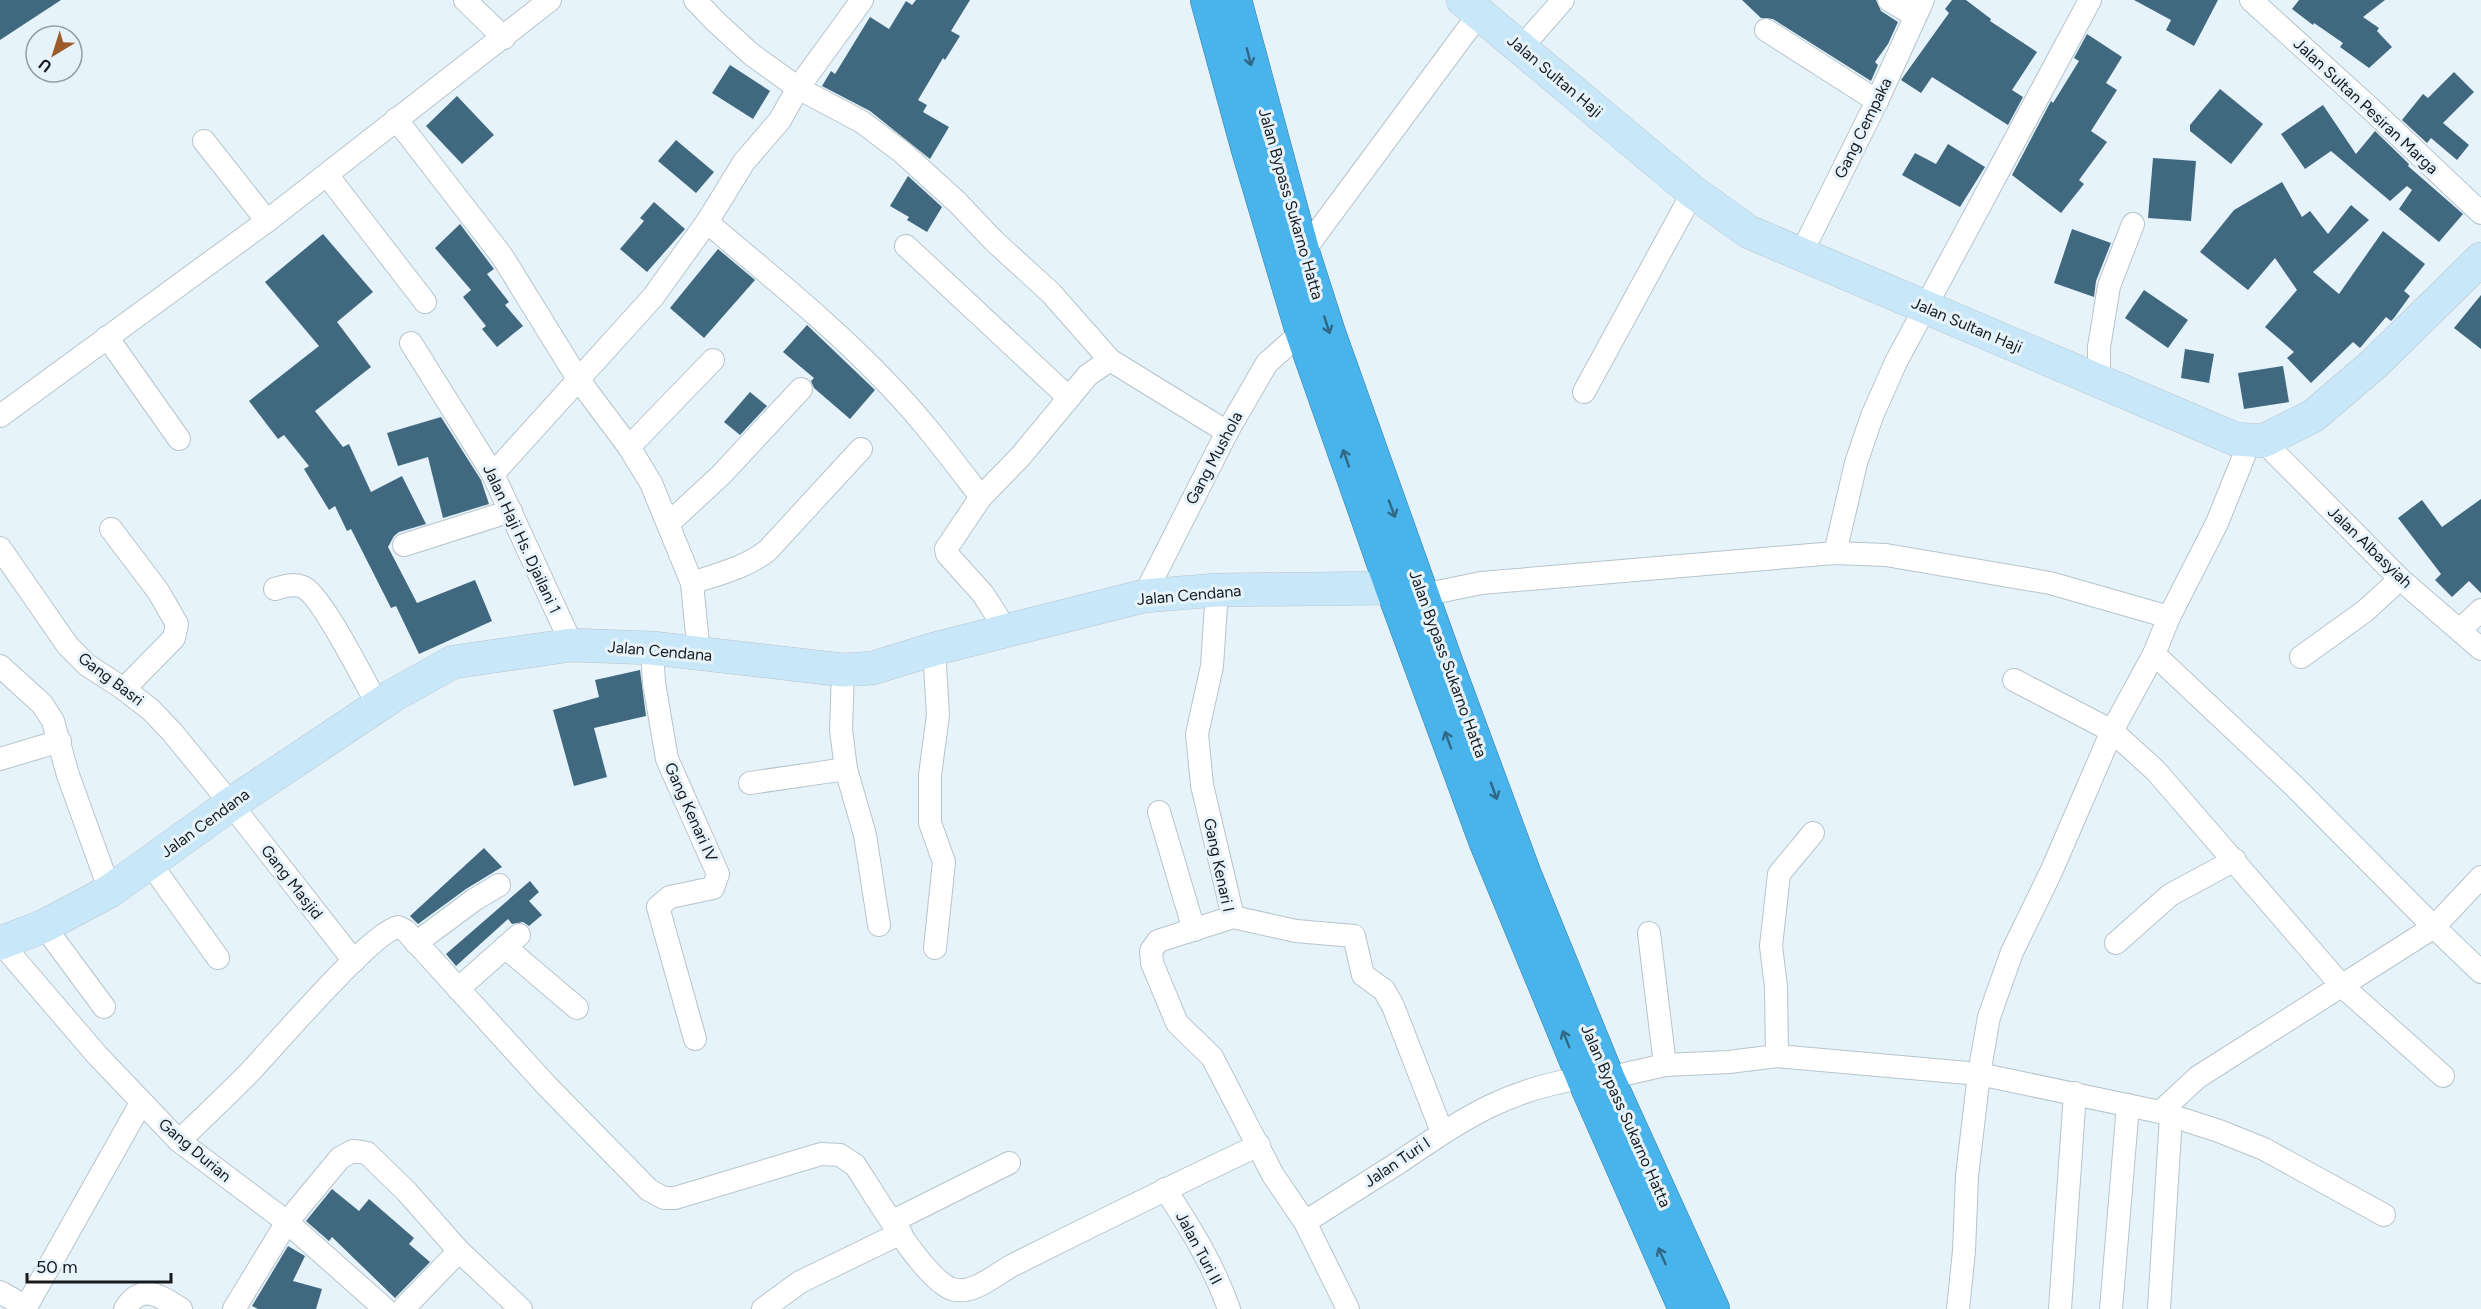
<svg xmlns="http://www.w3.org/2000/svg" width="2481" height="1309" font-family="Figtree,sans-serif">
<style>
.building{fill:#40687f}
.lines{fill:none;stroke-linecap:round;stroke-linejoin:round}
.street-casing{stroke:#b7c4cb;stroke-width:24}
.secondary-casing{stroke:#b7c4cb;stroke-width:34}
.highway-casing{stroke:#377ea3;stroke-width:34}
.street{stroke:#fff;stroke-width:22}
.secondary{stroke:#c8e8f9;stroke-width:33}
.highway{stroke:#48b4eb;stroke-width:33}
.oneway{stroke:#306884}
.labels{text-anchor:middle;dominant-baseline:central;stroke-width:6;stroke-linejoin:round;paint-order:stroke}
.street-label{font-size:16px;fill:#171b1e;stroke:#e6f3fb}
</style>
<rect width="100%" height="100%" fill="#e6f3fb"/>
<g class="building">
<path d="M0,0H61L0,40Z"/>
<path d="M916,0H970L951,31L960,36L945,60L943,58L918,100L927,105L923,112L949,127L930,159L870,111L822,86L831,71L835,74L870,17L889,29L906,1L912,5Z"/>
<path d="M1742,0H1876L1881,11L1898,22L1888,44L1875,62L1878,65L1871,81L1773,19L1761,18Z"/>
<path d="M1952,0H1966L1991,19L1990,21L2037,52L2012,90L2023,97L2008,125L1932,77L1921,93L1901,80L1949,13L1945,9Z"/>
<path d="M2134,0H2218L2194,46L2166,30L2171,20Z"/>
<path d="M2299,0H2385L2363,17L2379,28L2377,31L2392,47L2369,68L2340,47L2343,43L2314,23L2313,25L2292,9Z"/>
<path d="M2087,34L2122,57L2106,83L2117,90L2091,131L2107,142L2079,180L2084,184L2061,213L2012,175L2051,101L2053,103L2079,61L2074,58Z"/>
<path d="M730,65L770,91L753,119L712,93Z"/>
<path d="M2454,72L2474,92L2443,123L2469,145L2457,160L2431,138L2427,143L2402,120L2423,94L2428,98Z"/>
<path d="M2220,89L2263,124L2231,164L2190,131V125Z"/>
<path d="M457,96L494,135L462,164L426,126Z"/>
<path d="M2323,105L2356,154L2375,131L2409,164L2408,166L2463,214L2439,242L2399,209L2412,190L2407,186L2390,201L2331,151L2305,169L2281,134Z"/>
<path d="M676,140L714,172L696,193L658,161Z"/>
<path d="M1948,144L1985,167L1960,207L1902,175L1915,153L1936,164Z"/>
<path d="M2153,158L2196,161L2191,221L2148,218Z"/>
<path d="M908,176L942,207L927,232L907,220L909,217L890,206Z"/>
<path d="M2282,182L2302,217L2310,211L2328,234L2351,205L2369,220L2313,272L2339,294L2383,231L2425,264L2404,291L2410,296L2394,318L2391,321L2386,317L2360,348L2353,342L2311,383L2287,358L2294,352L2265,327L2297,290L2275,258L2248,290L2200,252L2234,210Z"/>
<path d="M654,202L685,229L647,272L620,249L644,221L640,218Z"/>
<path d="M460,224L494,269L487,274L509,302L505,305L523,326L497,347L482,329L486,326L463,297L471,290L435,248Z"/>
<path d="M2072,229L2111,243L2096,281L2094,297L2054,283Z"/>
<path d="M323,234L373,292L337,322L371,367L315,411L343,447L349,444L371,492L402,476L426,524L399,532L394,536L388,547L417,603L475,580L492,621L419,654L396,606L391,608L351,529L347,531L335,506L329,510L304,469L309,466L284,435L278,439L249,401L319,346L265,282Z"/>
<path d="M718,249L755,280L704,338L670,308Z"/>
<path d="M2144,290L2188,320L2168,348L2125,318Z"/>
<path d="M2481,295V349L2454,328Z"/>
<path d="M807,325L875,390L850,419L814,388L811,381L814,378L783,352Z"/>
<path d="M2185,349L2214,354L2209,383L2181,378Z"/>
<path d="M2283,366L2289,402L2244,409L2238,373Z"/>
<path d="M750,392L767,406L740,435L724,422Z"/>
<path d="M441,417L481,480L489,504L443,518L428,457L398,466L387,433Z"/>
<path d="M2481,499V593L2469,581L2452,597L2435,580L2441,574L2398,518L2422,500L2442,527Z"/>
<path d="M640,670L646,716L594,728L607,777L574,786L553,710L599,697L595,680Z"/>
<path d="M484,848L502,867L466,889L418,924L410,916Z"/>
<path d="M530,881L539,892L529,901L542,915L529,926L523,922L512,924L508,919L456,966L446,954Z"/>
<path d="M332,1189L359,1211L369,1199L414,1238L409,1244L430,1262L395,1298L332,1237L329,1241L306,1221Z"/>
<path d="M288,1246L305,1256L293,1281L322,1289L316,1309H258L252,1306Z"/>
</g>
<g class="lines">
<g class="street-casing">
<g id="street">
<path d="M465,0L504,38"/>
<path d="M695,0L715,21L751,54L798,88L862,122L903,153L957,202L994,241L1051,293L1110,360L1227,432"/>
<path d="M1889,0L1915,16"/>
<path d="M2251,0L2371,109L2481,213"/>
<path d="M1766,30L1877,101"/>
<path d="M1521,48L1563,0"/>
<path d="M396,119L502,256L578,379L629,447L651,483L692,583L699,655"/>
<path d="M204,141L267,221"/>
<path d="M329,173L334,184L425,302"/>
<path d="M707,222C769,275 832,325 888,384C922,419 951,458 981,497"/>
<path d="M906,246L1069,398"/>
<path d="M1303,252L1479,14"/>
<path d="M1801,254L1877,101L1923,0"/>
<path d="M107,337L179,439"/>
<path d="M411,343L493,474L572,645"/>
<path d="M2099,381V347L2109,286L2133,224"/>
<path d="M1584,392L1693,192"/>
<path d="M0,416L267,221L550,0"/>
<path d="M2263,441L2400,579L2481,649"/>
<path d="M629,447L713,360"/>
<path d="M493,474L653,297L707,222L744,162L780,120L798,88L862,0"/>
<path d="M669,523L721,475L801,389"/>
<path d="M111,529L158,591L177,624L174,638L124,689"/>
<path d="M404,545L511,511"/>
<path d="M0,548L68,646L87,665L124,689L151,710L172,732L231,804L354,961"/>
<path d="M1835,553L1856,463L1872,416L1896,362L2090,0"/>
<path d="M692,583C718,574 745,568 767,551L861,449"/>
<path d="M275,589C284,586 294,583 303,587C322,595 365,683 378,705"/>
<path d="M1217,590L1212,666L1197,734L1202,785L1233,917L1158,941L1151,951L1152,963L1177,1023L1212,1057L1273,1175L1305,1222L1348,1309"/>
<path d="M1423,595L1481,583L1835,553L1886,555L2050,583L2169,617"/>
<path d="M1144,596L1227,432L1267,363L1302,332"/>
<path d="M1006,630L983,594L947,554L946,549L981,497L1020,457L1088,375L1110,360"/>
<path d="M2460,630L2481,610"/>
<path d="M652,648L654,683L667,759L718,874L713,888L670,897L658,907L695,1039"/>
<path d="M934,649L938,715L930,775V823L944,862L935,948"/>
<path d="M2154,654L2291,783L2434,927L2481,972"/>
<path d="M2301,657L2365,611L2400,579"/>
<path d="M0,666L42,704L53,721L68,775L110,891"/>
<path d="M843,670L841,730L846,769L865,835L879,925"/>
<path d="M2014,680L2112,731L2156,771L2341,985L2443,1076"/>
<path d="M0,759L60,741"/>
<path d="M750,783L846,769"/>
<path d="M1159,812L1194,930"/>
<path d="M150,863L218,958"/>
<path d="M1233,917L1296,931L1354,936L1363,975L1384,990L1393,1006L1442,1132"/>
<path d="M44,926L104,1007"/>
<path d="M1649,933L1665,1065"/>
<path d="M1,943L97,1055L179,1141L287,1222L385,1309"/>
<path d="M416,943L474,900L499,885"/>
<path d="M2116,943L2170,895L2235,860"/>
<path d="M505,947L577,1008"/>
<path d="M458,989L519,935"/>
<path d="M1777,1056L1776,987L1771,946L1779,874L1813,833"/>
<path d="M1608,1078L1665,1065L1729,1062L1777,1056L1979,1074L2160,1112L2219,1131L2264,1149L2384,1215"/>
<path d="M2160,1112L2198,1077L2434,927L2481,877"/>
<path d="M179,1141C202,1119 225,1097 248,1074C273,1048 371,932 398,927L406,931L546,1085L649,1190L664,1198H675L821,1154L840,1155L855,1165C873,1192 924,1280 952,1289C972,1296 996,1274 1013,1265C1095,1224 1176,1184 1259,1145"/>
<path d="M1165,1189C1190,1227 1214,1266 1229,1309"/>
<path d="M893,1221L1009,1163"/>
<path d="M1305,1222C1336,1202 1367,1183 1398,1163C1462,1120 1503,1090 1583,1078"/>
<path d="M0,1292L26,1307"/>
<path d="M25,1309L141,1103"/>
<path d="M125,1309C142,1282 160,1296 181,1309"/>
<path d="M234,1309L287,1222L340,1158L353,1151L367,1153L407,1192L459,1251L521,1309"/>
<path d="M403,1309L459,1251"/>
<path d="M763,1309L800,1282L901,1233"/>
<path d="M1958,1309L1964,1251L1967,1176L1979,1074L1989,1017L2012,952L2051,872L2112,731L2154,654L2169,617L2217,523L2250,441"/>
<path d="M2060,1309L2075,1093"/>
<path d="M2111,1309L2128,1105"/>
<path d="M2159,1309L2171,1116"/>
</g>
</g>
<g class="secondary-casing">
<g id="secondary">
<path d="M1463,0L1693,192L1749,232L2235,439L2263,441L2313,416L2374,364L2481,259"/>
<path d="M0,943L44,926L110,891L231,804L394,695L453,662L572,645L652,648L843,670L873,668L934,649L1144,596L1217,590L1392,588"/>
</g>
</g>
<g class="highway-casing">
<g id="highway">
<path d="M1207,0L1248,150L1302,332L1392,588L1486,843L1583,1078L1685,1309"/>
<path d="M1235,0L1303,252L1329,333L1448,667L1525,875L1608,1078L1713,1309"/>
</g>
</g>
<use href="#street" class="street"/>
<use href="#secondary" class="secondary"/>
<use href="#highway" class="highway"/>
</g>
<defs><path id="oneway-shaft" d="M-6 0H5M1.5-3L5.5 0L1.5 3" fill="none" stroke-width="1.6" stroke-linecap="round" stroke-linejoin="round" transform="scale(1.5)"/></defs>
<g class="oneway">
<use href="#oneway-shaft" transform="translate(1249 57) rotate(76)"/>
<use href="#oneway-shaft" transform="translate(1327 325) rotate(72)"/>
<use href="#oneway-shaft" transform="translate(1346 458) rotate(-109)"/>
<use href="#oneway-shaft" transform="translate(1392 509) rotate(70)"/>
<use href="#oneway-shaft" transform="translate(1448 740) rotate(-110)"/>
<use href="#oneway-shaft" transform="translate(1494 791) rotate(70)"/>
<use href="#oneway-shaft" transform="translate(1566 1039) rotate(-112)"/>
<use href="#oneway-shaft" transform="translate(1662 1256) rotate(-114)"/>
</g>
<g class="labels">
<g class="street-label">
<text transform="translate(1555 76) rotate(40)">Jalan Sultan Haji</text>
<text transform="translate(2366 106) rotate(43)">Jalan Sultan Pesiran Marga</text>
<text transform="translate(1863 128) rotate(-64)">Gang Cempaka</text>
<text transform="translate(1291 204) rotate(74)">Jalan Bypass Sukarno Hatta</text>
<text transform="translate(1967 325) rotate(23)">Jalan Sultan Haji</text>
<text transform="translate(1214 458) rotate(-62)">Gang Mushola</text>
<text transform="translate(522 539) rotate(65)">Jalan Haji Hs. Djailani 1</text>
<text transform="translate(2370 547) rotate(44)">Jalan Albasyiah</text>
<text transform="translate(1189 595) rotate(-5)">Jalan Cendana</text>
<text transform="translate(660 651) rotate(5)">Jalan Cendana</text>
<text transform="translate(1448 664) rotate(70)">Jalan Bypass Sukarno Hatta</text>
<text transform="translate(111 679) rotate(37)">Gang Basri</text>
<text transform="translate(691 812) rotate(66)">Gang Kenari IV</text>
<text transform="translate(205 823) rotate(-36)">Jalan Cendana</text>
<text transform="translate(1219 865) rotate(78)">Gang Kenari I</text>
<text transform="translate(292 882) rotate(52)">Gang Masjid</text>
<text transform="translate(1626 1116) rotate(66)">Jalan Bypass Sukarno Hatta</text>
<text transform="translate(195 1150) rotate(40)">Gang Durian</text>
<text transform="translate(1397 1162) rotate(-34)">Jalan Turi I</text>
<text transform="translate(1199 1248) rotate(62)">Jalan Turi II</text>
</g>
</g>
<g transform="translate(54 54) rotate(218)"><circle r="28" fill="#e6f3fb" stroke="#939da3" stroke-width="1.5"/>
<path d="M0-4.5L10 22L0 15L-10 22Z" fill="#9d5b29"/>
<text y="-9" font-size="16" font-weight="bold" text-anchor="middle" fill="#171b1e">U</text>
</g>
<path d="M27 1273v9h144v-9" fill="none" stroke="#171b1e" stroke-width="3"/>
<text x="36" y="1273" font-size="18" fill="#171b1e" stroke="#e6f3fb" stroke-width="4.5" paint-order="stroke">50 m</text>
</svg>
